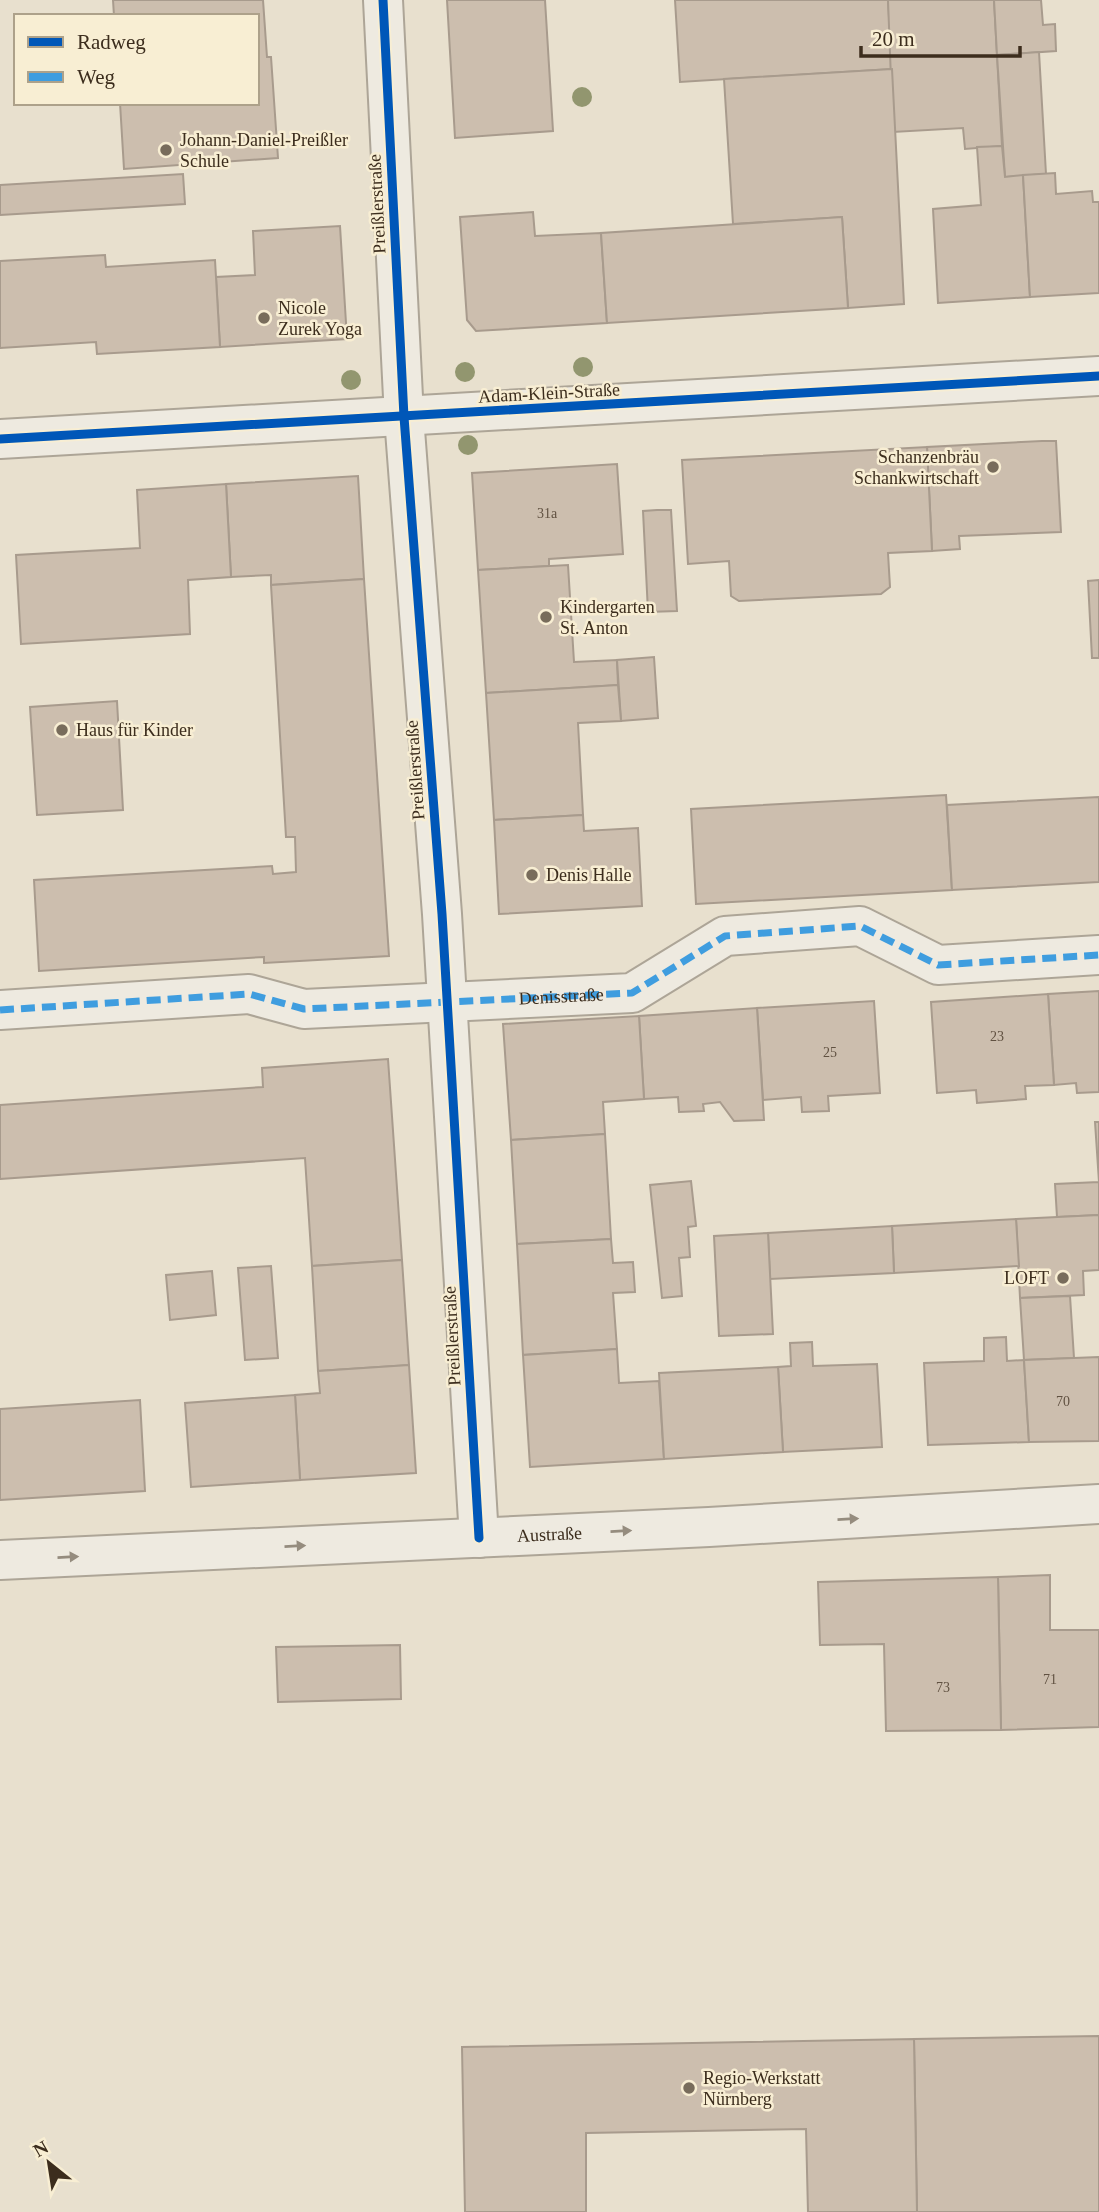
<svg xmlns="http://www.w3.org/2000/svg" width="1099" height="2212" font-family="'Times New Roman',serif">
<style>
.building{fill:#ccbeae;stroke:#a89b8d;stroke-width:2}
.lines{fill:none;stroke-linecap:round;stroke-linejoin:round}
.minor-casing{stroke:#ada597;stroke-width:42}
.minor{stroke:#eeeae0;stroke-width:38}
.quiet{stroke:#3f9ddf;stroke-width:7;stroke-dasharray:14 7;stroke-linecap:butt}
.cycleway-casing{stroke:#f8eed3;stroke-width:13}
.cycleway{stroke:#0057b8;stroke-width:9}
.tree{fill:#92966f}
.oneway{fill:#958c7e}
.poi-dot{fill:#786c5b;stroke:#f8eed3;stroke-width:2.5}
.labels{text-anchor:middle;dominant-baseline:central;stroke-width:5;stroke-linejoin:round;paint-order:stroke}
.number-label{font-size:14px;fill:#605141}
.poi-label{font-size:18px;fill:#3c2d1d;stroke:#f8eed3;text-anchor:start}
.street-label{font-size:18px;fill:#3c2d1d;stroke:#f8eed3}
</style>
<rect width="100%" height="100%" fill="#e8e0ce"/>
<g class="building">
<path d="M113,0H263L267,57H271L278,158L124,169L120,103H257V16H114Z"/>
<path d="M447,0H545L553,131L455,138Z"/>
<path d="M675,0H888L892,69L680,82Z"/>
<path d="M888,0H994L1002,146L965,149L963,128L893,132Z"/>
<path d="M994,0H1041L1043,25L1055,24L1056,51L997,55Z"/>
<path d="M1039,52L1046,174L1005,177L997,55Z"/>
<path d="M892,69L904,304L848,308L842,217L733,224L724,79Z"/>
<path d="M1002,146L1005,177L1023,175L1030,297L938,303L933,209L981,205L977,147Z"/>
<path d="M1055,173L1056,194L1092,191L1093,202H1099V293L1030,297L1023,175Z"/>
<path d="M183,174L185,204L0,215V185Z"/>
<path d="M533,212L535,236L601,233L607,323L476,331L467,320L460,217Z"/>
<path d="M842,217L848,308L607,323L601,233Z"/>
<path d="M340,226L347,339L220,347L216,277L255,275L253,231Z"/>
<path d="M105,255L106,267L215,260L220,347L97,354L96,342L0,348V261Z"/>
<path d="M1042,441H1056L1061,532L959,536L960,549L932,551L927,447Z"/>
<path d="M927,447L932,551L888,553L890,587L881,594L739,601L731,596L729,561L688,564L682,460Z"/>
<path d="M617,464L623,554L549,559V566L478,570L472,473Z"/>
<path d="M358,476L364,579L271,585V575L231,577L226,484Z"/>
<path d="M226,484L231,577L188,580L190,634L21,644L16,555L140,548L137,490Z"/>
<path d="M657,510H671L677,611L648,612L643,511Z"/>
<path d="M568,565L574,662L617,660L618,685L486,693L478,570Z"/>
<path d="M364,579L389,956L264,963V957L39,971L34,880L272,866L273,874L296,872L295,837H286L271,585Z"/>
<path d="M1099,580V658H1092L1088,581Z"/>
<path d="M654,657L658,718L621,721L617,660Z"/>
<path d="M618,685L621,721L578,723L583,815L494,820L486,693Z"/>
<path d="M117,701L123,810L37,815L30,707Z"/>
<path d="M946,795L952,890L696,904L691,809Z"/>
<path d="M1099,797V882L952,890L947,805Z"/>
<path d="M583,815L584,831L638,828L642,906L499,914L494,820Z"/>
<path d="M1099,991V1092L1077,1093L1076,1083L1054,1085L1048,994Z"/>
<path d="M1048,994L1054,1085L1025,1086L1026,1099L977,1103L976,1090L937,1093L931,1002Z"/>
<path d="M874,1001L880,1093L828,1096L829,1111L802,1112L801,1097L763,1100L757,1008Z"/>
<path d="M757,1008L764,1120L734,1121L720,1102L703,1104L704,1111L679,1112L678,1097L644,1099L639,1016Z"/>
<path d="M639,1016L644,1099L603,1102L605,1134L511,1140L503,1024Z"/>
<path d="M388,1059L402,1260L312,1266L305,1158L0,1179V1105L263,1087L262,1068Z"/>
<path d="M1095,1122H1099V1215L1057,1217L1055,1184L1099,1182Z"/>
<path d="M605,1134L611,1239L517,1244L511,1140Z"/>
<path d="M691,1181L696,1226L688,1227L690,1257L679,1258L682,1296L662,1298L650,1185Z"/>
<path d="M1099,1215V1270L1083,1271L1084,1295L1020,1298L1016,1219Z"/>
<path d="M1016,1219L1019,1266L894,1273L892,1226Z"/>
<path d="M892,1226L894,1273L770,1279L768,1233Z"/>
<path d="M768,1233L773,1334L719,1336L714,1236Z"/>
<path d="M611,1239L613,1263L633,1262L635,1292L613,1293L617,1349L523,1355L517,1244Z"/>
<path d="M402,1260L409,1365L318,1371L312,1266Z"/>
<path d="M271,1266L278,1358L245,1360L238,1268Z"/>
<path d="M212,1271L216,1315L170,1320L166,1275Z"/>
<path d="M1070,1296L1074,1358L1024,1360L1020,1298Z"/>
<path d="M1006,1337L1007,1361L1024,1360L1029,1442L928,1445L924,1363L984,1361V1338Z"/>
<path d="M812,1342L813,1366L877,1364L882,1447L783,1452L778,1367L791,1366L790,1343Z"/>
<path d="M617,1349L619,1383L659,1381L664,1459L530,1467L523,1355Z"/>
<path d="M1099,1357V1441L1029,1442L1024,1360Z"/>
<path d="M409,1365L416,1473L300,1480L295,1395L320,1393L318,1371Z"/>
<path d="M778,1367L783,1452L664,1459L659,1373Z"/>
<path d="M295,1395L300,1480L191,1487L185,1403Z"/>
<path d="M140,1400L145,1491L0,1500V1409Z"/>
<path d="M1050,1575V1630H1099V1727L1001,1730L998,1577Z"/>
<path d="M998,1577L1001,1730L886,1731L884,1644L820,1645L818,1582Z"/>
<path d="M400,1645L401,1699L278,1702L276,1647Z"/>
<path d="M1099,2036V2212H917L914,2039Z"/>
<path d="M914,2039L917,2212H808L806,2129L586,2133V2212H465L462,2047Z"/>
</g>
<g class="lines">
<g class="minor-casing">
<g id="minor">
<path d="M383,0L404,417L442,914L479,1538"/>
<path d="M0,439L1099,376"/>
<path id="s1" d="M0,1010L249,994L304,1009L632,993L725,936L860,926L938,965L1099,955"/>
<path id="s2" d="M0,1560L709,1527L1099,1504"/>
</g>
</g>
<use href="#minor" class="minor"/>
<path class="quiet" d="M0,1010L249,994L304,1009L632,993L725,936L860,926L938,965L1099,955"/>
<g class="cycleway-casing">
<g id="cycleway">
<path d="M383,0L404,417L442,914L479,1538"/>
<path d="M0,439L1099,376"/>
</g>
</g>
<use href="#cycleway" class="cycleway"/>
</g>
<g class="tree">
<circle cx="582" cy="97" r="10"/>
<circle cx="583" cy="367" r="10"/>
<circle cx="465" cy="372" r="10"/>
<circle cx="351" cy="380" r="10"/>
<circle cx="468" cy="445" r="10"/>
</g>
<defs><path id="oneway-solid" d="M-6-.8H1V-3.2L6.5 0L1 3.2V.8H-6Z" transform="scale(1.75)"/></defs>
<g class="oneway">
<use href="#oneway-solid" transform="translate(848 1519) rotate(-3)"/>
<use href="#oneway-solid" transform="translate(621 1531) rotate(-3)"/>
<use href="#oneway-solid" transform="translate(295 1546) rotate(-3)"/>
<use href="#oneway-solid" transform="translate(68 1557) rotate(-3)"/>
</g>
<g class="poi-dot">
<circle cx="166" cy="150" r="7"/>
<circle cx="264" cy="318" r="7"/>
<circle cx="993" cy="467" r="7"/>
<circle cx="546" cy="617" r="7"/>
<circle cx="62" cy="730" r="7"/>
<circle cx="532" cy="875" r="7"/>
<circle cx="1063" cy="1278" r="7"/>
<circle cx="689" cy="2088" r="7"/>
</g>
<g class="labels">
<g class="number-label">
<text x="547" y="513">31a</text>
<text x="997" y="1036">23</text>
<text x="830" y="1052">25</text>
<text x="1063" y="1401">70</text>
<text x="1050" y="1679">71</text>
<text x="943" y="1687">73</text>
</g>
<g class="poi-label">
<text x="180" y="140">Johann-Daniel-Preißler<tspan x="180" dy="21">Schule</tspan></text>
<text x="278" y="308">Nicole<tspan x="278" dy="21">Zurek Yoga</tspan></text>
<text x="979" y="457" text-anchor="end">Schanzenbräu<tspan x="979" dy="21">Schankwirtschaft</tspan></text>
<text x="560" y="607">Kindergarten<tspan x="560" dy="21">St. Anton</tspan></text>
<text x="76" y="730">Haus für Kinder</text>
<text x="546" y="875">Denis Halle</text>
<text x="1049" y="1278" text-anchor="end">LOFT</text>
<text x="703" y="2078">Regio-Werkstatt<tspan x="703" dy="21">Nürnberg</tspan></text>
</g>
<g class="street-label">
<text transform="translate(377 204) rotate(-93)">Preißlerstraße</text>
<text transform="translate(549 393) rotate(-3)">Adam-Klein-Straße</text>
<text transform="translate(415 770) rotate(-94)">Preißlerstraße</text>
<text stroke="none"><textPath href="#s1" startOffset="564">Denisstraße</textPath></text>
<text transform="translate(452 1336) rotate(-93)">Preißlerstraße</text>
<text stroke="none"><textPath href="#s2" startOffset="550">Austraße</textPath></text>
</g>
</g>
<rect x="14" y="14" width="245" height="91" fill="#f8eed3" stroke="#ada18a" stroke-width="2"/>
<rect x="28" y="37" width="35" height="10" fill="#0057b8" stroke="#ada18a" stroke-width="2"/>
<text x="77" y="49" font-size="21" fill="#3c2d1d">Radweg</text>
<rect x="28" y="72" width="35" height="10" fill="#3f9ddf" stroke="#ada18a" stroke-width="2"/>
<text x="77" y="84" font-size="21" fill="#3c2d1d">Weg</text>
<g transform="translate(49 2163) rotate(330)" stroke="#f8eed3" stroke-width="5" paint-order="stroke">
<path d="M0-5L12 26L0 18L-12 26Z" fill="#3c2d1d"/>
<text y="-10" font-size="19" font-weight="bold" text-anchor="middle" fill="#3c2d1d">N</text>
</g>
<path d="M861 46v10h159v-10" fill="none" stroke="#3c2d1d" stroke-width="3.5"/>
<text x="872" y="46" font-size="21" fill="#3c2d1d" stroke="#f8eed3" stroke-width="5" paint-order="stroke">20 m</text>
</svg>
